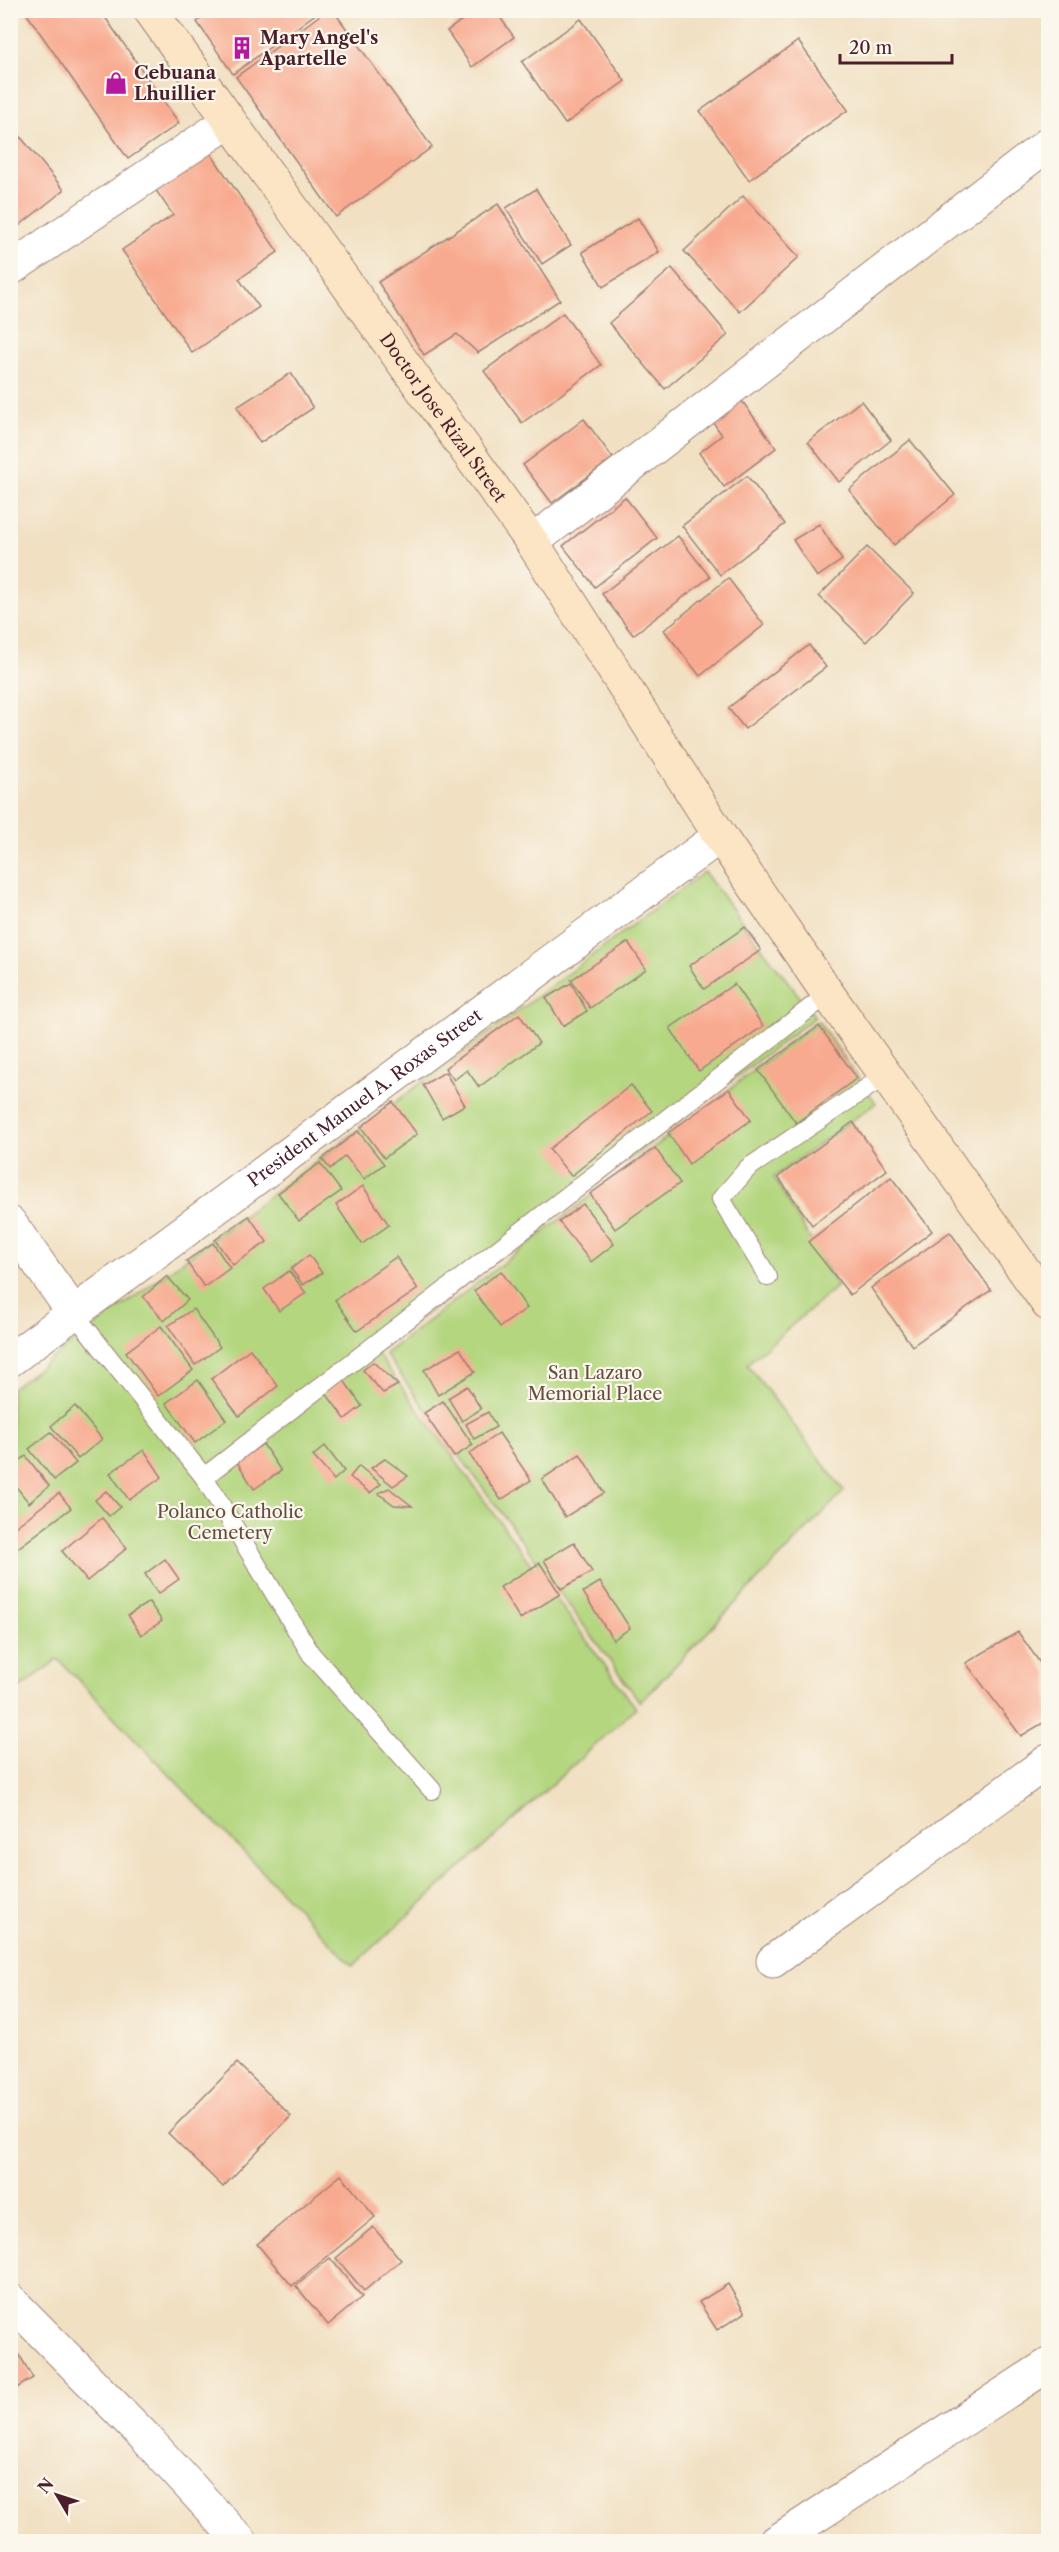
<svg xmlns="http://www.w3.org/2000/svg" width="1059" height="2552" font-family="'Libre Caslon Text',serif">
<style>
.green{fill:#b3d67f;stroke:#7e7a55;stroke-width:1.5}
.building{fill:#f8aa90}
.lines{fill:none;stroke-linecap:round;stroke-linejoin:round}
.lane-casing{stroke:#9e8076;stroke-width:20}
.street-casing{stroke:#9e8076;stroke-width:35}
.secondary-casing{stroke:#9e8076;stroke-width:35}
.lane{stroke:#fff;stroke-width:18}
.street{stroke:#fff;stroke-width:33}
.secondary{stroke:#fce5c4;stroke-width:33}
.labels{text-anchor:middle;dominant-baseline:central;stroke-width:4.5;stroke-linejoin:round;paint-order:stroke}
.poi-label{font-size:18px;font-weight:bold;fill:#4a1f2b;stroke:#fbf7ec;text-anchor:start}
.street-label{font-size:18px;fill:#4a1f2b;stroke:#fbf7ec}
.park-label{font-size:18px;fill:#644d40;stroke:#fbf7ec}
</style>
<rect width="100%" height="100%" fill="#fbf7ec"/>
<filter id="ink" filterUnits="userSpaceOnUse"><feTurbulence type="fractalNoise" baseFrequency=".0167" numOctaves="2"/><feDisplacementMap in="SourceGraphic" scale="12" xChannelSelector="R" yChannelSelector="G"/><feConvolveMatrix kernelMatrix="1 2 1 2 8 2 1 2 1" color-interpolation-filters="sRGB"/></filter>
<filter id="wash" filterUnits="userSpaceOnUse"><feTurbulence type="fractalNoise" baseFrequency=".008" numOctaves="4" result="noise"/><feDisplacementMap in="SourceGraphic" scale="24" xChannelSelector="R" yChannelSelector="G"/><feGaussianBlur stdDeviation="1.35" result="paint"/><feColorMatrix in="noise" values="0 0 0 0 0 0 0 0 0 0 0 0 0 0 0 0 0 1.4 0 .05"/><feComposite in="paint" operator="in"/></filter>
<g filter="url(#wash)">
<rect width="100%" height="100%" fill="#f1e0c2"/>
<g class="green">
<path d="M704,872L815,1017L376,1352L636,1708L353,1966L58,1659L11,1695V1389Z"/>
<path d="M818,1021L876,1103L774,1177L837,1286L747,1364L844,1491L640,1702L385,1354Z"/>
</g>
<g id="blocks">
<g class="building">
<path d="M24,10H100L179,123L128,159Z"/>
<path d="M212,10H321L233,74L197,22Z"/>
<path d="M327,10H333L432,147L336,217L236,77Z"/>
<path d="M476,10H495L514,37L472,67L447,31Z"/>
<path d="M581,19L625,81L565,124L522,62Z"/>
<path d="M798,41L848,110L749,180L700,111Z"/>
<path d="M10,124L64,190L10,233Z"/>
<path d="M209,151L278,252L239,279L259,307L192,353L122,250L173,215L155,189Z"/>
<path d="M536,189L571,245L542,264L506,208Z"/>
<path d="M743,196L799,257L740,312L684,251Z"/>
<path d="M498,204L560,300L478,353L457,334L424,355L378,282Z"/>
<path d="M638,218L659,252L603,287L582,252Z"/>
<path d="M672,268L728,335L665,389L609,323Z"/>
<path d="M563,313L601,365L522,423L484,371Z"/>
<path d="M291,373L313,408L260,443L237,407Z"/>
<path d="M737,394L776,448L724,487L699,453L722,435L708,415Z"/>
<path d="M861,401L891,440L839,482L808,442Z"/>
<path d="M584,419L613,458L552,503L523,465Z"/>
<path d="M910,440L955,495L894,545L849,490Z"/>
<path d="M747,476L785,524L720,575L682,526Z"/>
<path d="M625,497L657,538L595,587L563,546Z"/>
<path d="M819,524L842,560L817,577L793,540Z"/>
<path d="M678,536L710,577L633,635L602,594Z"/>
<path d="M867,547L914,593L866,642L819,596Z"/>
<path d="M728,578L764,625L700,676L664,630Z"/>
<path d="M809,645L826,667L745,729L728,708Z"/>
<path d="M745,927L761,950L704,989L689,966Z"/>
<path d="M628,942L646,969L590,1008L571,980Z"/>
<path d="M571,983L587,1011L563,1026L546,998Z"/>
<path d="M734,984L763,1026L699,1071L670,1028Z"/>
<path d="M519,1014L539,1043L479,1087L467,1070L454,1080L445,1068Z"/>
<path d="M819,1026L857,1078L796,1123L758,1070Z"/>
<path d="M445,1072L465,1105L442,1118L423,1085Z"/>
<path d="M631,1085L652,1111L571,1176L549,1149Z"/>
<path d="M729,1089L751,1120L689,1164L668,1133Z"/>
<path d="M393,1102L417,1134L384,1158L361,1127Z"/>
<path d="M853,1122L887,1170L812,1225L778,1177Z"/>
<path d="M358,1131L384,1164L364,1179L345,1156L330,1169L322,1159Z"/>
<path d="M655,1148L680,1183L615,1229L590,1194Z"/>
<path d="M320,1163L341,1191L299,1221L278,1193Z"/>
<path d="M891,1177L932,1231L850,1295L808,1242Z"/>
<path d="M363,1186L389,1225L362,1244L336,1205Z"/>
<path d="M583,1204L614,1244L591,1262L559,1222Z"/>
<path d="M249,1216L267,1242L233,1265L215,1240Z"/>
<path d="M950,1232L991,1290L912,1346L871,1288Z"/>
<path d="M213,1243L230,1268L204,1287L186,1261Z"/>
<path d="M309,1255L322,1273L303,1285L291,1269Z"/>
<path d="M396,1257L418,1289L357,1331L335,1300Z"/>
<path d="M289,1271L306,1293L279,1311L264,1289Z"/>
<path d="M501,1271L527,1308L500,1327L474,1291Z"/>
<path d="M167,1276L188,1300L164,1321L143,1297Z"/>
<path d="M193,1309L220,1347L195,1365L168,1326Z"/>
<path d="M161,1326L193,1370L158,1396L126,1352Z"/>
<path d="M250,1349L278,1386L239,1416L211,1379Z"/>
<path d="M460,1349L475,1372L438,1395L424,1370Z"/>
<path d="M373,1362L398,1385L383,1393L363,1370Z"/>
<path d="M343,1379L362,1406L345,1419L325,1392Z"/>
<path d="M198,1380L226,1420L195,1443L166,1403Z"/>
<path d="M467,1386L481,1409L462,1421L448,1398Z"/>
<path d="M443,1401L473,1445L454,1457L424,1413Z"/>
<path d="M75,1406L102,1439L78,1459L51,1426Z"/>
<path d="M488,1412L496,1427L474,1439L466,1424Z"/>
<path d="M51,1432L76,1463L54,1480L29,1449Z"/>
<path d="M499,1433L531,1480L501,1500L469,1454Z"/>
<path d="M263,1444L281,1471L254,1489L237,1462Z"/>
<path d="M325,1446L344,1471L334,1480L313,1456Z"/>
<path d="M144,1450L162,1477L129,1500L110,1473Z"/>
<path d="M580,1454L604,1493L565,1517L542,1479Z"/>
<path d="M26,1456L49,1486L29,1503L10,1479V1468Z"/>
<path d="M385,1459L408,1476L393,1486L371,1468Z"/>
<path d="M359,1466L381,1484L370,1493L350,1477Z"/>
<path d="M389,1488L412,1506L394,1505L378,1493Z"/>
<path d="M106,1491L120,1507L109,1516L95,1500Z"/>
<path d="M59,1493L71,1508L14,1551L10,1546V1531Z"/>
<path d="M102,1518L127,1548L87,1581L62,1551Z"/>
<path d="M574,1542L592,1572L561,1589L544,1560Z"/>
<path d="M165,1559L179,1579L158,1594L145,1574Z"/>
<path d="M540,1563L560,1594L520,1619L500,1587Z"/>
<path d="M600,1582L630,1628L613,1640L583,1592Z"/>
<path d="M10,1601L18,1612L10,1617Z"/>
<path d="M149,1602L162,1621L141,1635L128,1615Z"/>
<path d="M1018,1632L1048,1674V1720L1021,1736L966,1663Z"/>
<path d="M237,2063L291,2116L223,2187L168,2133Z"/>
<path d="M341,2175L375,2217L292,2286L257,2244Z"/>
<path d="M373,2227L401,2260L364,2291L336,2258Z"/>
<path d="M330,2258L362,2297L328,2325L296,2286Z"/>
<path d="M728,2284L745,2313L717,2330L699,2302Z"/>
<path d="M10,2339L33,2378L10,2392Z"/>
</g>
</g>
</g>
<g filter="url(#ink)">
<use href="#blocks" fill-opacity="0" stroke="#9e8076" stroke-width="1.5"/>
<g class="lines">
<g class="lane-casing">
<g id="lane">
<path d="M768,1277L721,1199L748,1168L886,1075"/>
<path d="M73,1312L204,1477L828,994"/>
<path d="M204,1477L311,1654L432,1790"/>
</g>
</g>
<g class="street-casing">
<g id="street">
<path d="M10,269L228,122"/>
<path d="M532,542L1048,144"/>
<path d="M10,1223L73,1312"/>
<path id="s1" d="M10,1360L720,836"/>
<path d="M773,1961L1048,1761"/>
<path d="M10,2300L144,2436L241,2542"/>
<path d="M776,2542L1048,2365"/>
</g>
</g>
<g class="secondary-casing">
<g id="secondary">
<path id="s2" d="M150,10L532,542L720,836L828,994L1048,1304"/>
</g>
</g>
<use href="#lane" class="lane"/>
<use href="#street" class="street"/>
<use href="#secondary" class="secondary"/>
</g>
</g>
<defs>
<g id="building-bare" transform="scale(1.8)"><path d="M-4-6H4V6H1V3H-1V6H-4ZM-2.5-4.3h1.7v1.8h-1.7ZM.8-4.3h1.7v1.8H.8ZM-2.5-1h1.7V.8h-1.7ZM.8-1h1.7V.8H.8Z" fill="#b5179e" stroke="#fbf7ec" stroke-width="2.5" paint-order="stroke"/></g>
<g id="shop-bare" transform="scale(1.8)"><path d="M-5-2.5h2.3a2.7 3.5 0 0 1 5.4 0H5L5.5 6h-11ZM-1.5-2.5h3a1.5 2.3 0 0 0-3 0Z" fill="#b5179e" stroke="#fbf7ec" stroke-width="2.5" paint-order="stroke"/></g>
</defs>
<g fill-rule="evenodd">
<use href="#building-bare" x="242" y="48"/>
<use href="#shop-bare" x="116" y="83"/>
</g>
<g class="labels">
<g class="poi-label">
<text x="260" y="38">Mary Angel's<tspan x="260" dy="21">Apartelle</tspan></text>
<text x="134" y="73">Cebuana<tspan x="134" dy="21">Lhuillier</tspan></text>
</g>
<g class="street-label">
<text stroke="none"><textPath href="#s2" startOffset="502">Doctor Jose Rizal Street</textPath></text>
<text stroke="none"><textPath href="#s1" startOffset="441">President Manuel A. Roxas Street</textPath></text>
</g>
<g class="park-label">
<text x="595" y="1373">San Lazaro<tspan x="595" dy="21">Memorial Place</tspan></text>
<text x="230" y="1512">Polanco Catholic<tspan x="230" dy="21">Cemetery</tspan></text>
</g>
</g>
<rect width="1059" height="2552" fill="none" stroke="#fbf7ec" stroke-width="36"/>
<g transform="translate(57 2495) rotate(309)" stroke="#fbf7ec" stroke-width="4.5" paint-order="stroke">
<path d="M0-4.5L10 22L0 15L-10 22Z" fill="#4a1f2b"/>
<text y="-9" font-size="16" font-weight="bold" text-anchor="middle" fill="#4a1f2b">N</text>
</g>
<path d="M840 54v9h112v-9" fill="none" stroke="#4a1f2b" stroke-width="3"/>
<text x="849" y="54" font-size="18" fill="#4a1f2b" stroke="#fbf7ec" stroke-width="4.5" paint-order="stroke">20 m</text>
</svg>
